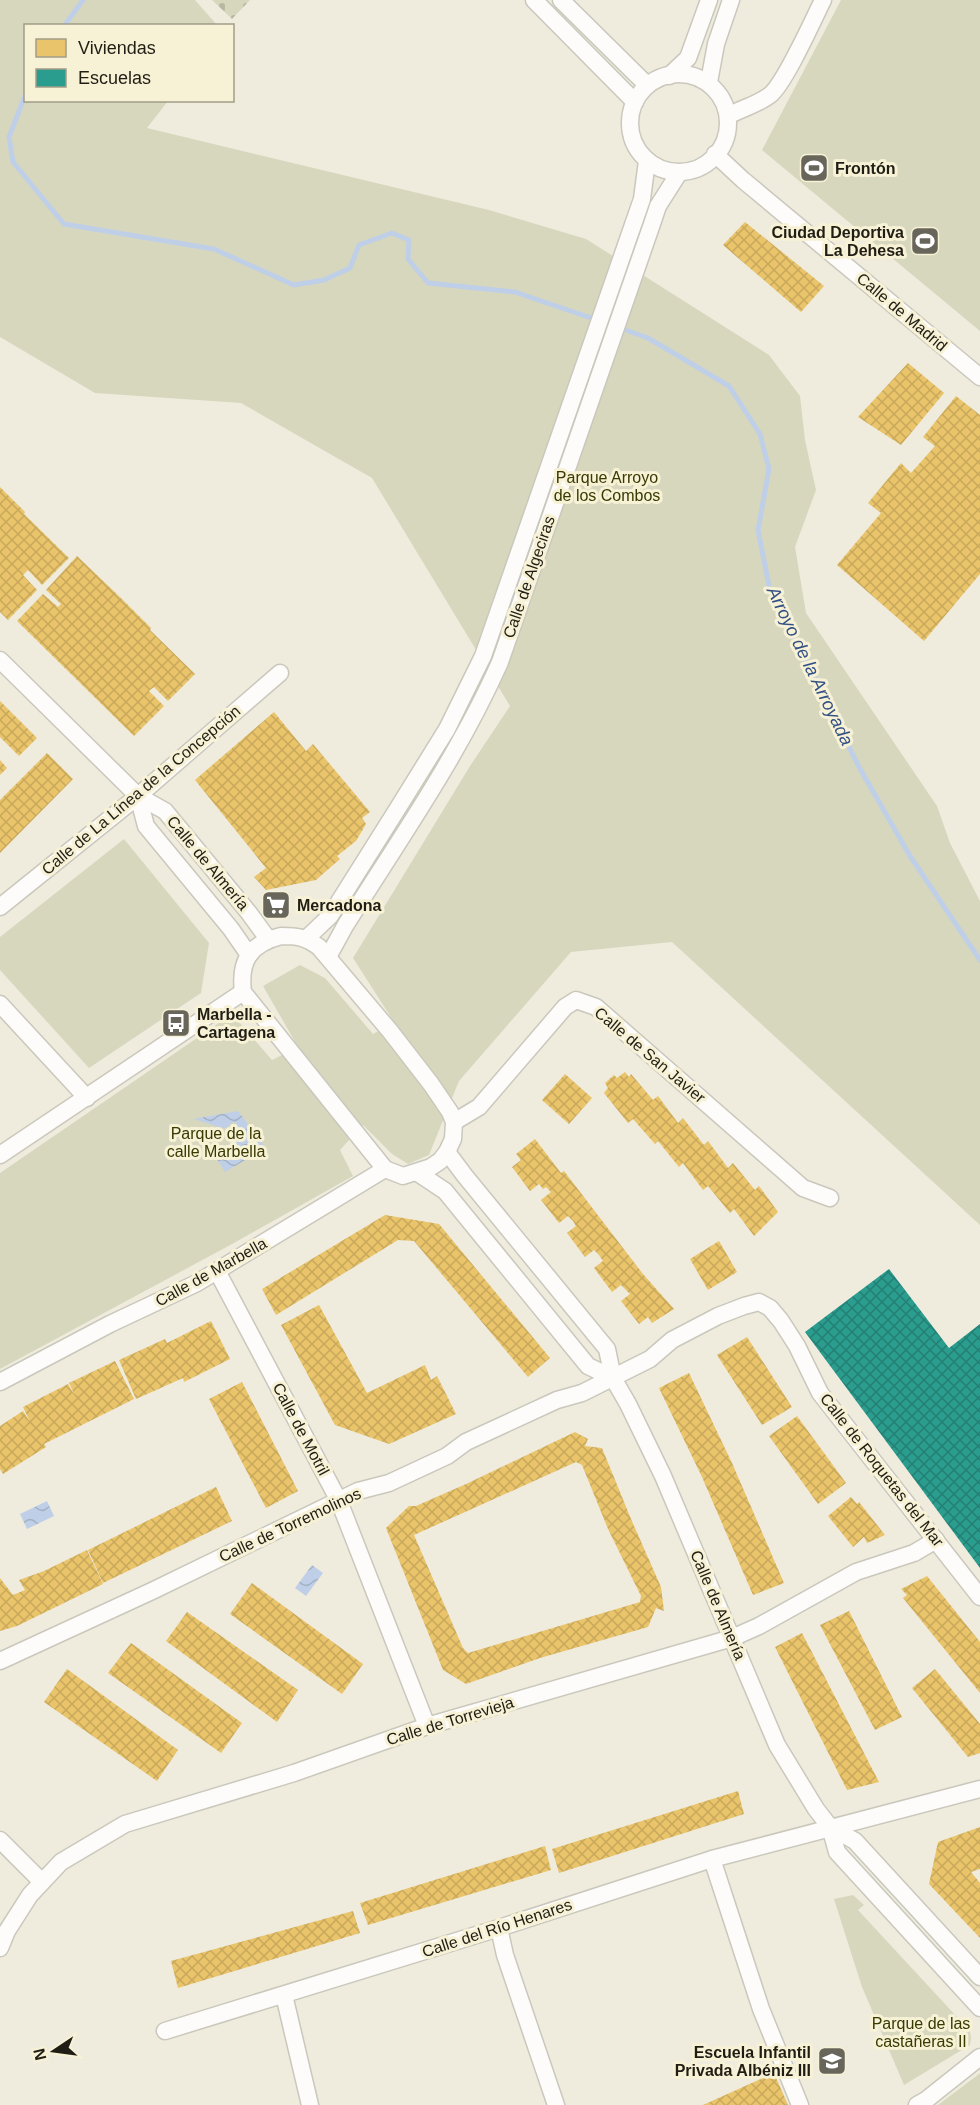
<svg xmlns="http://www.w3.org/2000/svg" width="980" height="2105" font-family="Helvetica,sans-serif">
<style>
.green{fill:#d7d7be}
.cemetery{fill:url(#cemetery-stones)}
.water{fill:url(#water-waves)}
.homes{fill:url(#homes-cross-hatch);fill-rule:evenodd}
.schools{fill:url(#schools-cross-hatch)}
.lines{fill:none;stroke-linecap:round;stroke-linejoin:round}
.stream{stroke:#bfcfe7;stroke-width:5}
.minor-casing{stroke:#cac8bc;stroke-width:19}
.minor{stroke:#fdfcfa;stroke-width:16}
.labels{text-anchor:middle;dominant-baseline:central;stroke-width:6;stroke-linejoin:round;paint-order:stroke}
.poi-label{font-size:16px;font-weight:bold;fill:#201e14;stroke:#f7f1d6;text-anchor:start}
.street-label{font-size:16px;fill:#201e14;stroke:#f7f1d6}
.park-label{font-size:16px;fill:#383a00;stroke:#f7f1d6}
.water-label{font-size:18px;font-style:italic;fill:#335185;stroke:#f7f1d6}
</style>
<defs>
<pattern id="cemetery-stones" width="16" height="16" patternUnits="userSpaceOnUse" patternTransform="scale(1.5)"><rect width="16" height="16" fill="#d7d7be"/><path d="M2 7V4a2 2 0 0 1 4 0v3zM10 15v-3a2 2 0 0 1 4 0v3z" fill="#b8b8a2"/></pattern>
<pattern id="water-waves" width="16" height="10" patternUnits="userSpaceOnUse" patternTransform="scale(1.5)"><rect width="16" height="10" fill="#bfcfe7"/><path d="M0 5q4-4 8 0t8 0" fill="none" stroke="#a4b1c5"/></pattern>
<pattern id="homes-cross-hatch" width="8" height="8" patternUnits="userSpaceOnUse" patternTransform="scale(1.5)"><rect width="8" height="8" fill="#e9c46a"/><path d="M0 0l8 8M0 8l8-8" fill="none" stroke="#c8a85b"/></pattern>
<pattern id="schools-cross-hatch" width="8" height="8" patternUnits="userSpaceOnUse" patternTransform="scale(1.5)"><rect width="8" height="8" fill="#2a9d8f"/><path d="M0 0l8 8M0 8l8-8" fill="none" stroke="#247f74"/></pattern>
</defs>
<rect width="100%" height="100%" fill="#efecde"/>
<g class="green">
<path d="M0,0H195L217,25L26,26V100L168,101L147,128L489,210L586,239L769,355L800,396L805,440L816,490L795,547L806,613L937,806L950,843L980,901V1225L672,942L571,952L459,1081L429,1155L408,1164L392,1154L363,1125L340,1150L353,1176L234,1243L0,1369V1173L232,1014L272,1060L298,1047L263,986L300,965L325,978L373,1034L394,1022L353,958L470,766L510,706L372,478L241,403L95,393L0,337Z"/>
<path d="M841,0H980V331L762,150Z"/>
<path d="M124,839L209,943L201,993L89,1068L0,970V937Z"/>
<path d="M853,1895L864,1905L858,1910L970,2031L971,2038L970,2045L904,2085L862,1987L834,1899Z"/>
<path d="M980,2073V2105H938L979,2074Z"/>
</g>
<path class="cemetery" d="M212,0H250L232,19Z"/>
<g class="water">
<path d="M238,1111L266,1148L225,1172L210,1148C220,1151 226,1152 235,1146L237,1124L233,1122L226,1128C217,1128 204,1121 193,1119Z"/>
<path d="M47,1501L54,1516L27,1529L20,1514Z"/>
<path d="M312,1565L323,1573L306,1596L295,1588Z"/>
</g>
<g class="homes">
<path d="M745,222L824,286L801,312L723,245Z"/>
<path d="M908,363L944,393L901,445L858,417Z"/>
<path d="M956,396L980,415V574L924,641L837,565L881,513L868,503L901,463L911,473L935,446L923,437Z"/>
<path d="M0,487L25,512L24,514L69,558L42,585L28,570L23,575L37,590L8,620L0,612Z"/>
<path d="M77,556L122,599L151,628L150,630L195,674L168,701L154,687L149,691L164,706L134,736L17,621L43,594L58,607L61,604L46,590Z"/>
<path d="M0,701L37,738L19,756L0,737Z"/>
<path d="M274,712L306,751L313,744L370,812L362,818L366,824L356,841L337,856L340,859L316,880L266,890L254,877L266,868L195,780Z"/>
<path d="M47,753L73,779L0,853V800Z"/>
<path d="M0,760L7,768L0,775Z"/>
<path d="M625,1072L629,1077L631,1074L653,1100L658,1096L678,1123L683,1118L704,1145L708,1141L728,1168L733,1163L755,1190L759,1186L778,1212L754,1236L734,1209L730,1213L708,1186L703,1190L683,1163L679,1167L658,1141L655,1144L633,1119L628,1123L604,1093L608,1088L605,1083L614,1075L617,1078Z"/>
<path d="M565,1074L592,1098L569,1124L542,1100Z"/>
<path d="M535,1139L561,1173L564,1171L643,1274L674,1309L652,1323L648,1317L639,1324L621,1301L630,1294L621,1285L612,1292L594,1268L603,1261L599,1255L594,1250L585,1257L567,1233L576,1226L573,1221L568,1216L559,1223L541,1200L551,1192L546,1187L543,1189L539,1184L530,1191L512,1167L521,1160L516,1154Z"/>
<path d="M385,1215L439,1224L550,1358L528,1377L414,1241L398,1240L276,1315L262,1289Z"/>
<path d="M719,1241L737,1272L708,1290L690,1259Z"/>
<path d="M319,1305L367,1393L425,1365L431,1380L437,1376L456,1414L389,1444L335,1425L281,1325Z"/>
<path d="M211,1321L230,1359L184,1382L183,1378L136,1399L119,1360L165,1339L167,1343Z"/>
<path d="M747,1337L792,1407L762,1425L717,1355Z"/>
<path d="M115,1361L134,1399L44,1444L46,1447L3,1474L0,1469V1426L23,1411L30,1422L23,1407L68,1384L75,1396L69,1383Z"/>
<path d="M689,1373L732,1463L784,1583L753,1595L702,1477L659,1388Z"/>
<path d="M242,1382L298,1491L266,1508L209,1399Z"/>
<path d="M797,1416L846,1483L818,1504L769,1436Z"/>
<path d="M575,1432L588,1439L585,1446L602,1448L631,1519L661,1587L664,1611L656,1608L648,1627L540,1658L466,1684L443,1670L386,1528L409,1506H416L466,1484ZM576,1462L582,1465L608,1529L641,1596L640,1602L468,1653L463,1648L414,1535Z"/>
<path d="M216,1487L232,1521L103,1583L88,1550Z"/>
<path d="M851,1497L857,1504L859,1502L885,1535L867,1543L864,1537L853,1547L828,1516Z"/>
<path d="M87,1550L103,1584L17,1626L0,1631V1578L13,1595L25,1590L19,1580L44,1571Z"/>
<path d="M927,1576L980,1642V1693L903,1598L907,1595L901,1589Z"/>
<path d="M252,1583L363,1664L342,1694L230,1614Z"/>
<path d="M849,1611L902,1717L875,1730L820,1625Z"/>
<path d="M187,1612L298,1690L277,1722L166,1641Z"/>
<path d="M802,1633L879,1782L847,1790L775,1647Z"/>
<path d="M131,1643L242,1723L221,1753L108,1673Z"/>
<path d="M67,1669L178,1750L157,1781L44,1702Z"/>
<path d="M935,1669L980,1724V1753L968,1757L912,1688Z"/>
<path d="M738,1791L744,1814L559,1873L552,1849Z"/>
<path d="M980,1827V1869L971,1872L980,1883V1938L929,1884L938,1842Z"/>
<path d="M545,1846L551,1870L368,1925L360,1903Z"/>
<path d="M353,1911L360,1933L178,1988L171,1961Z"/>
<path d="M774,2073L788,2105H703Z"/>
</g>
<path class="schools" d="M889,1269L949,1348L980,1324V1568L805,1332Z"/>
<g class="lines">
<g class="stream">
<path d="M64,26L83,0"/>
<path d="M26,93L9,137L13,162L64,224L214,249L294,285L324,280L350,268L359,245L392,233L409,240L408,259L428,283L515,292L597,320"/>
<path d="M620,328L648,338L729,386L760,434L769,469L758,530L769,586L859,767L910,856L980,960"/>
</g>
<g class="minor-casing">
<g id="minor">
<path d="M534,0L635,102"/>
<path d="M561,0L647,85"/>
<circle cx="679" cy="123" r="49"/>
<path d="M669,76L688,58L709,0"/>
<path d="M709,82L716,44L731,0"/>
<path d="M728,116C742,108 757,105 770,95C785,83 813,20 823,0"/>
<path d="M715,154L743,180L980,377"/>
<path d="M0,660L138,796L165,811L249,913L268,939"/>
<path d="M138,796L146,826L231,929L249,955"/>
<path d="M0,907L138,796L280,673"/>
<path d="M281,936C298,936 305,937 319,947L390,1031L431,1084L450,1112L454,1122L453,1139L447,1152L440,1161L431,1167L403,1176L385,1169L243,992C239,961 250,944 281,936Z"/>
<path d="M307,938L330,916L398,808L447,729L483,656L642,199L647,161"/>
<path d="M328,957L345,926C399,840 459,755 500,662L653,221L658,206L679,173"/>
<path d="M0,1004L87,1098"/>
<path d="M454,1122L479,1107L565,1007L576,1000L596,1007L803,1188L830,1198"/>
<path d="M447,1152L465,1176L607,1349L613,1378L628,1404L663,1476L777,1745L816,1809L830,1827L837,1852L980,2008"/>
<path d="M0,1155L243,992"/>
<path d="M418,1173L445,1191L588,1366L613,1378"/>
<path d="M217,1271L339,1501L427,1726"/>
<path d="M0,1382L110,1324L197,1283L385,1169"/>
<path d="M0,1661L152,1591L358,1491L389,1483L447,1456L466,1442L557,1400L582,1393L650,1359L672,1340L718,1316L744,1306L759,1302L770,1308L781,1321L797,1346L820,1393L980,1597"/>
<path d="M830,1827L855,1841L980,1977"/>
<path d="M0,1840L42,1882"/>
<path d="M712,1859L761,2009L800,2105"/>
<path d="M499,1928L505,1955L556,2105"/>
<path d="M0,1948L7,1931L30,1895L61,1862L125,1824L294,1773L427,1726L732,1638L759,1626L856,1572L914,1553L936,1540"/>
<path d="M284,1995L310,2105"/>
<path d="M165,2031L499,1928L712,1859L980,1789"/>
<path d="M917,2105L926,2100L980,2057"/>
</g>
</g>
<use href="#minor" class="minor"/>
</g>
<defs>
<g id="stadium-square" transform="scale(1.5)"><rect x="-9" y="-9" width="18" height="18" rx="4" fill="#68665b" stroke="#f7f1d6"/><path d="M0-5a6.5 5 0 1 0 0 10a6.5 5 0 1 0 0-10ZM-3.5-1.8h7v3.6h-7Z" fill="#fff"/></g>
<g id="supermarket-square" transform="scale(1.5)"><rect x="-9" y="-9" width="18" height="18" rx="4" fill="#68665b" stroke="#f7f1d6"/><path d="M-6-5.5h2.5l.6 2H6L4.5 2H-2.5L-4.4-4H-6ZM-1.5 3.2a1.3 1.3 0 1 0 .1 0ZM3 3.2a1.3 1.3 0 1 0 .1 0Z" fill="#fff"/></g>
<g id="bus-square" transform="scale(1.5)"><rect x="-9" y="-9" width="18" height="18" rx="4" fill="#68665b" stroke="#f7f1d6"/><path d="M-5-6H5V4H4V6H2V4H-2V6H-4V4H-5ZM-3.5-4V0h7V-4ZM-3.5 1.2v1.5H-2V1.2ZM2 1.2v1.5H3.5V1.2Z" fill="#fff"/></g>
<g id="school-square" transform="scale(1.5)"><rect x="-9" y="-9" width="18" height="18" rx="4" fill="#68665b" stroke="#f7f1d6"/><path d="M0-5L7-2L0 1L-7-2ZM-4 1L0 2.5L4 1V4Q0 6-4 4Z" fill="#fff"/></g>
</defs>
<g fill-rule="evenodd">
<use href="#stadium-square" x="814" y="168"/>
<use href="#stadium-square" x="925" y="241"/>
<use href="#supermarket-square" x="276" y="905"/>
<use href="#bus-square" x="176" y="1023"/>
<use href="#school-square" x="832" y="2061"/>
</g>
<g class="labels">
<g class="poi-label">
<text x="835" y="168">Frontón</text>
<text x="904" y="232" text-anchor="end">Ciudad Deportiva<tspan x="904" dy="18">La Dehesa</tspan></text>
<text x="297" y="905">Mercadona</text>
<text x="197" y="1014">Marbella -<tspan x="197" dy="18">Cartagena</tspan></text>
<text x="811" y="2052" text-anchor="end">Escuela Infantil<tspan x="811" dy="18">Privada Albéniz III</tspan></text>
</g>
<g class="street-label">
<text transform="translate(902 312) rotate(40)">Calle de Madrid</text>
<text transform="translate(529 577) rotate(-71)">Calle de Algeciras</text>
<text transform="translate(141 790) rotate(-40)">Calle de La Línea de la Concepción</text>
<text transform="translate(208 863) rotate(50)">Calle de Almería</text>
<text transform="translate(650 1055) rotate(40)">Calle de San Javier</text>
<text transform="translate(211 1272) rotate(-29)">Calle de Marbella</text>
<text transform="translate(301 1429) rotate(62)">Calle de Motril</text>
<text transform="translate(882 1470) rotate(52)">Calle de Roquetas del Mar</text>
<text transform="translate(290 1525) rotate(-25)">Calle de Torremolinos</text>
<text transform="translate(718 1605) rotate(67)">Calle de Almería</text>
<text transform="translate(450 1721) rotate(-17)">Calle de Torrevieja</text>
<text transform="translate(497 1928) rotate(-18)">Calle del Río Henares</text>
</g>
<g class="park-label">
<text x="607" y="477">Parque Arroyo<tspan x="607" dy="18">de los Combos</tspan></text>
<text x="216" y="1133">Parque de la<tspan x="216" dy="18">calle Marbella</tspan></text>
<text x="921" y="2023">Parque de las<tspan x="921" dy="18">castañeras II</tspan></text>
</g>
<g class="water-label">
<text transform="translate(810 666) rotate(64)">Arroyo de la Arroyada</text>
</g>
</g>
<rect x="24" y="24" width="210" height="78" fill="#f7f1d6" stroke="#a19d88" stroke-width="1.5"/>
<rect x="36" y="39" width="30" height="18" fill="#e9c46a" stroke="#a19d88" stroke-width="1.5"/>
<text x="78" y="54" font-size="18" fill="#201e14">Viviendas</text>
<rect x="36" y="69" width="30" height="18" fill="#2a9d8f" stroke="#a19d88" stroke-width="1.5"/>
<text x="78" y="84" font-size="18" fill="#201e14">Escuelas</text>
<g transform="translate(54 2051) rotate(257)" stroke="#f7f1d6" stroke-width="4.5" paint-order="stroke">
<path d="M0-4.5L10 22L0 15L-10 22Z" fill="#201e14"/>
<text y="-9" font-size="16" font-weight="bold" text-anchor="middle" fill="#201e14">N</text>
</g>
</svg>
